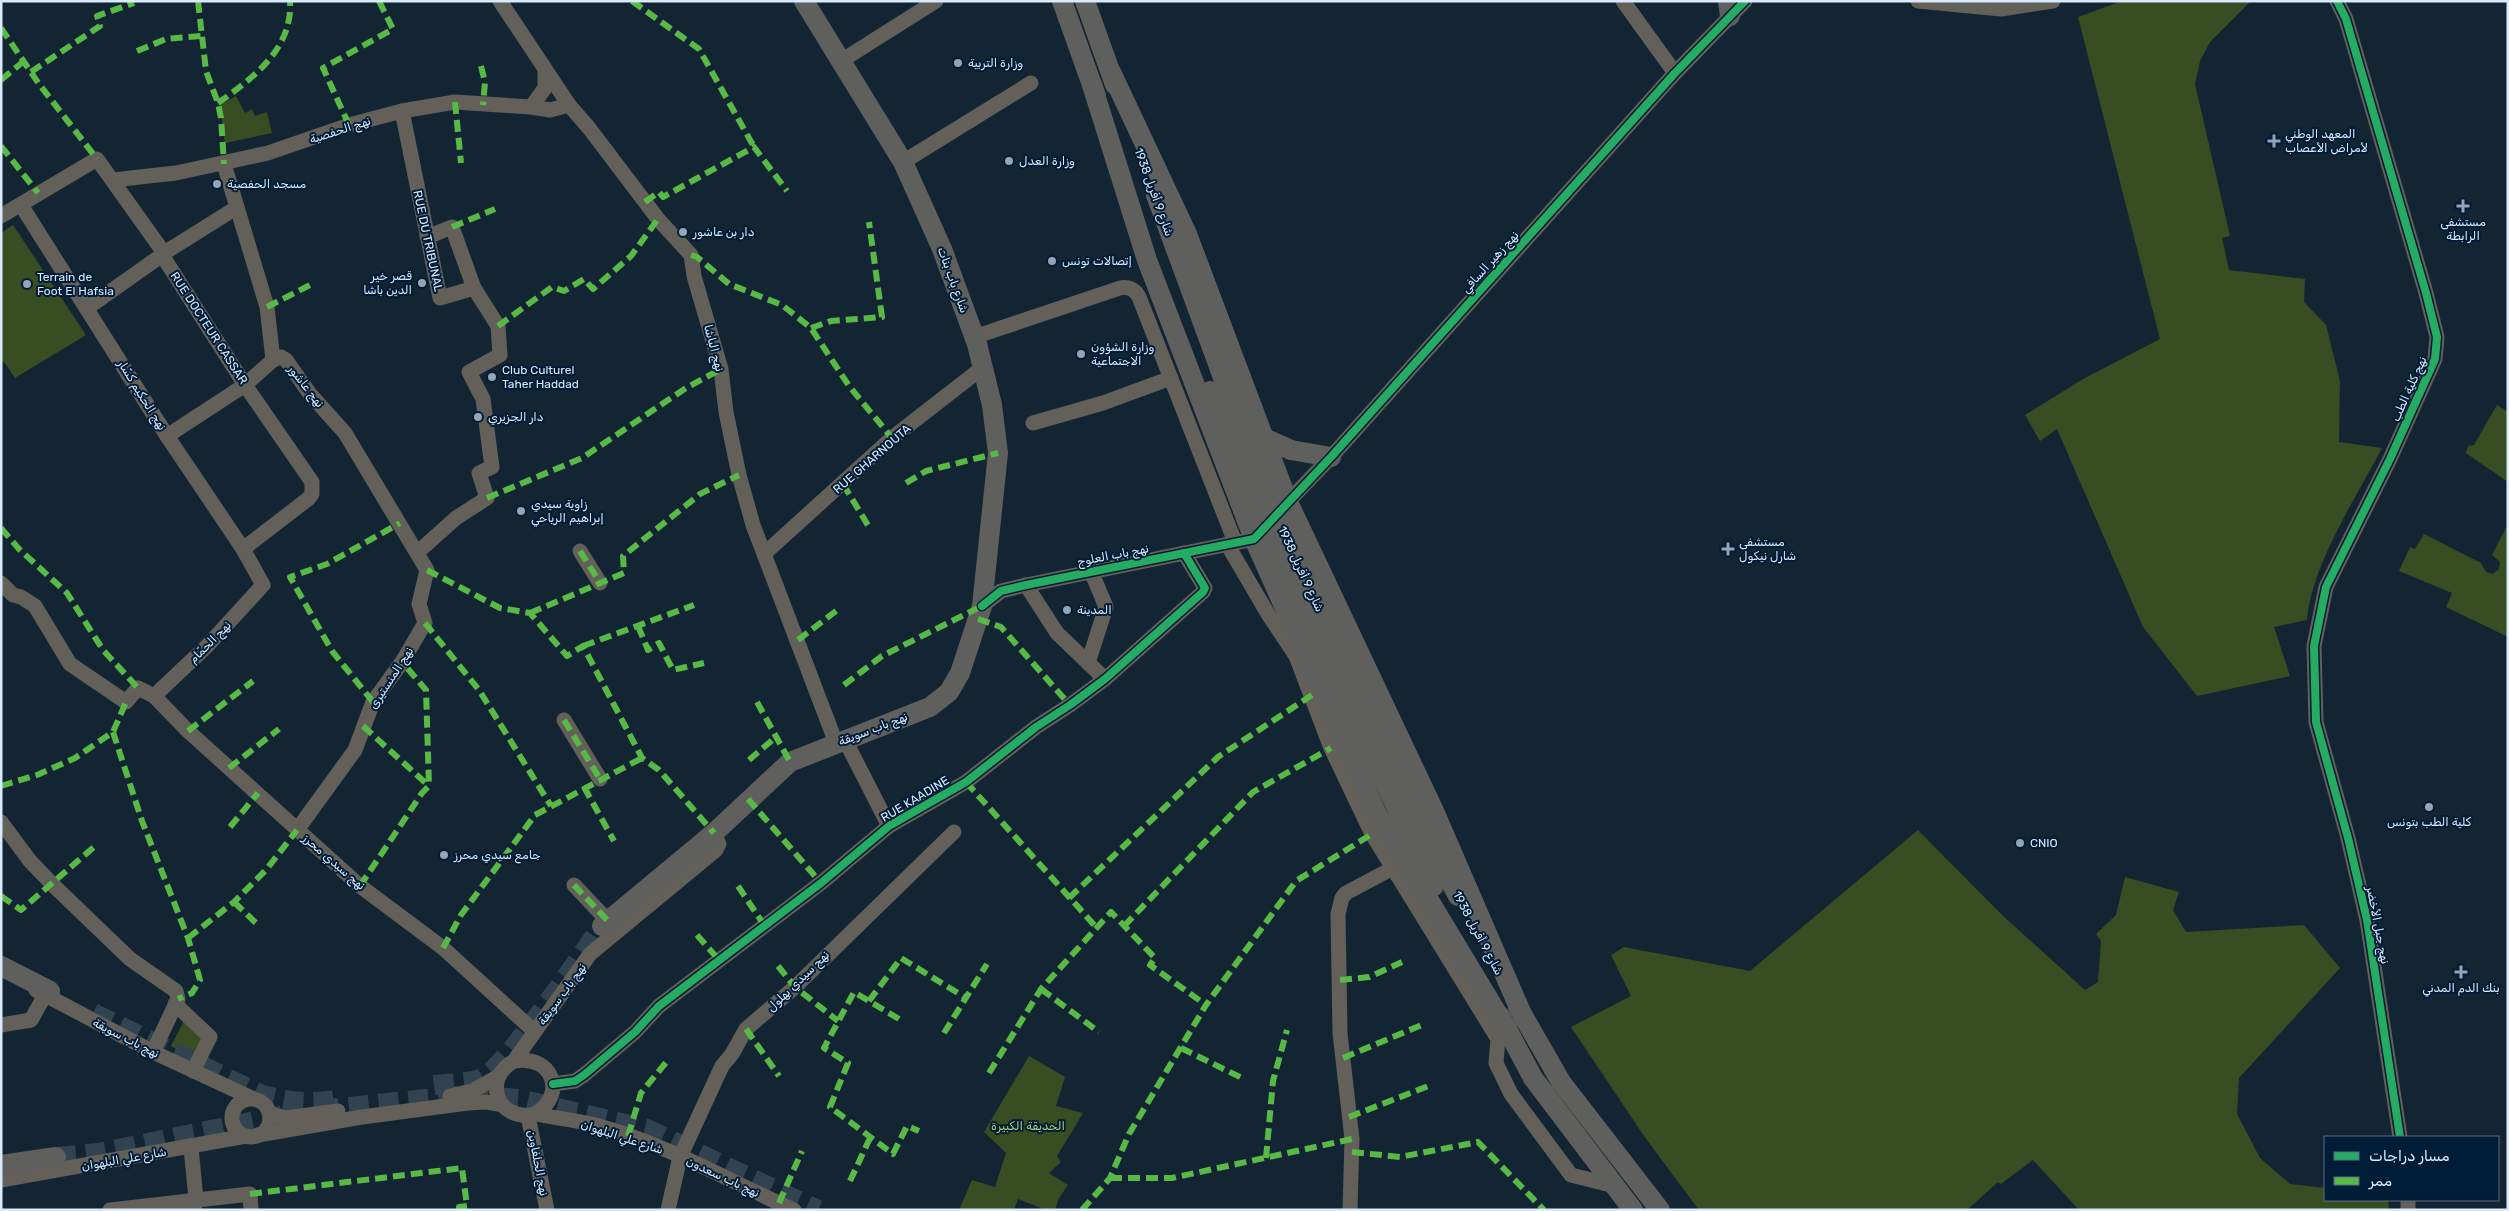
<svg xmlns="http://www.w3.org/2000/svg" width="2509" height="1211" font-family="Rubik,'Noto Naskh Arabic',sans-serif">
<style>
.green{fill:#384d22}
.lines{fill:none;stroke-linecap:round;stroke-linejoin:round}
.major-tunnel{stroke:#314351;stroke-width:20;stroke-dasharray:20 10;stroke-linecap:butt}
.minor{stroke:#635f59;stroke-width:15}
.major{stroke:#5f605e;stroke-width:20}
.major-bridge{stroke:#5f605e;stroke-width:20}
.quiet{stroke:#58b947;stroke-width:6;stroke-dasharray:12 6;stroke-linecap:butt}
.cycleway-casing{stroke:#001c36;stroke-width:11}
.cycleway{stroke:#26ab63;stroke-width:8}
.poi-dot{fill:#93a5b6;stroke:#001c36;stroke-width:2}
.labels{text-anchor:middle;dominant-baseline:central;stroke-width:4;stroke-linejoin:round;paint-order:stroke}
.poi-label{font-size:12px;fill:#d8eafc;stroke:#001c36;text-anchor:start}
.street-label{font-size:12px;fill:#d8eafc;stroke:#001c36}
.park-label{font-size:12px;fill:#aad174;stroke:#001c36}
</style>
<rect width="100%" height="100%" fill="#132533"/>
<g class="green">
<path d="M2122,1H2251L2210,42L2200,61L2195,84L2230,236L2222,238L2229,270L2305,279L2304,302L2326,325L2340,381L2339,442L2382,448C2356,498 2312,564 2307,620L2274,627L2290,676L2197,696L2143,627L2057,429L2040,441L2025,415L2083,379L2160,339L2078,17Z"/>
<path d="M236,96L245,113L252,109L255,116L267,112L272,133L225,143L220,105Z"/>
<path d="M13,225L86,335L15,378L4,362L1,363V233Z"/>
<path d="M2497,405L2508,412V482L2466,453L2468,446L2474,445Z"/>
<path d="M2508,524V637L2446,607L2452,593L2399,571L2410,547L2415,549L2424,534L2481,563L2486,572L2493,574L2499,569L2500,562L2492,555Z"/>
<path d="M1918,830L2002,915L2085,990L2098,982L2101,941L2096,934L2116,915L2125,877L2179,892L2173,910L2186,932L2304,925L2340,968L2239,1078L2237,1114L2260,1158L2290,1184L2325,1188V1200H2388L2389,1210H2079L2033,1160L2001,1184L1998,1182L1967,1210H1699L1644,1136L1571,1027L1631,996L1611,955L1624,947L1750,971Z"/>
<path d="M185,1019L205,1040L195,1060L171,1046Z"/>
<path d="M1029,1056L1065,1077L1056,1106L1083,1113L1057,1156L1061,1162L1049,1173L1068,1185L1059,1198L1055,1210H1046L1018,1199L1014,1210H959L972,1180L995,1187L1006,1153L984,1132Z"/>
</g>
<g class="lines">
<g class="major-tunnel">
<path d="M93,1013L260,1094C286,1102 307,1104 334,1100"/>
<path d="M434,1085C449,1083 466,1084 480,1079C505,1070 582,953 602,926"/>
<path d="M319,1110L464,1095L519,1099L647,1129L818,1210"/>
<path d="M56,1157L99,1153L290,1114"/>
</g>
<g class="minor">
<path d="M500,1L569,105L589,128L658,219L691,255L694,276L721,369L726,412L739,475L753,525L836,743"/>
<path d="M1623,1L1675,73"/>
<path d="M1918,1L2001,9L2053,1"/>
<path d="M2337,1L2346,19L2426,293L2437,337L2435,359L2390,459L2326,587L2314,646L2316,722L2348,838L2367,920L2400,1137"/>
<path d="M841,61L936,1"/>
<path d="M531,107L545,88V71"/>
<path d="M402,111L440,298L474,288L498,326L500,355L469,372L483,399L492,467L479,473L487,498L456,518L418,552"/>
<path d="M903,162L1031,83"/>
<path d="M224,164L267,307L273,360L281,357L286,360L310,394L345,433L427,570L419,604L425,623L402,662L373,702L355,750L297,830"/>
<path d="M113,180L176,173L268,153L349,125L402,111L455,102L531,107L550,110L569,105"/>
<path d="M21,205L167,436L243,549L263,585L207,646L154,696"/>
<path d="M1,216L97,159L164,253L162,255L245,385L312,482V494L308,499L243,549"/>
<path d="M427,237L452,227L474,288"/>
<path d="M164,253L236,208"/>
<path d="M87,308L162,255"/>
<path d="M974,337L1120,288C1128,286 1135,289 1139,297L1235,542"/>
<path d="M1033,423L1103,403L1171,378"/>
<path d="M167,436L245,385L273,360"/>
<path d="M1282,508L1331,457L1675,73L1745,1"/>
<path d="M1227,544L1268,614L1296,656L1331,748L1372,834L1498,1039L1496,1063L1511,1094L1571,1175L1615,1186"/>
<path d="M580,551L600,583"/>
<path d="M764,554L892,438L982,368"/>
<path d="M1,583L13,595L21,597L35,606L70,664L126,702L138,688L154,696L188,731L360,886L443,948L534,1031"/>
<path d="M1026,585L1057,633L1105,679"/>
<path d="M982,606L1001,591L1026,585L1254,539L1260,532"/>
<path d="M1088,663L1106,607L1091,571"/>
<path d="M564,720L600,779"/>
<path d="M845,740L889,826"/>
<path d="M1,822L30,861L52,884L130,959L176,991L178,999L153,1052"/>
<path d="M574,885L608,921"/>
<path d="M36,990L153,1052L254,1099"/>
<path d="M175,1004L210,1037L193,1071"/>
<path d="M1,1025L31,1020L45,995"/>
<path d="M514,1061C552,1054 568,1094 535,1114C498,1123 481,1079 514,1061L590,954L716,850L719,844L714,833"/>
<path d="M553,1084L575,1081L584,1075L635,1032L659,1006L821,883L889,826L966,782L1036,727L1070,705L1105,679L1203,592L1205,588L1184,553"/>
<path d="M450,1096L472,1091L499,1076"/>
<circle cx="251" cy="1118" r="19"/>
<path d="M270,1114L286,1118L338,1111"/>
<path d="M535,1114C555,1118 575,1120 595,1125C664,1143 729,1181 794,1210"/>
<path d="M528,1116L547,1210"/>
<path d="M258,1135L362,1117L468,1103L486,1102L502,1105"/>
<path d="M191,1148L196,1199L194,1210"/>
<path d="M1,1180L246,1136"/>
<path d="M2408,1200V1210"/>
<path d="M110,1210L250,1194L251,1210"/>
<path d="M668,1210L680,1157L722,1066L732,1054L746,1029L795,987L954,832"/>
<path d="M1350,1210L1352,1139L1340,1033L1338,914L1342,898L1346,893L1393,868"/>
</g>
<g class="major">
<path d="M1062,1L1096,96"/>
<path d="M1085,1L1115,85"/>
<path d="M1728,1L1730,16"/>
<path d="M1111,72L1187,234L1288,502L1434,811L1524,1019"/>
<path d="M1092,85L1147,260L1254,539L1377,814L1506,1028"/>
<path d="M1156,195L1225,383"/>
<path d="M1264,438L1291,450L1331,457"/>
<path d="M1351,678L1414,814L1458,896"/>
<path d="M1337,683L1434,886"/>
<path d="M602,926L714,833L790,762L930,707L949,692L960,673L982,606L998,453L992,405L977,344L942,249L903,162L804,1"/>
<path d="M1,966L50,991"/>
<path d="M1518,1007L1561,1082L1660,1210"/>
<path d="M1500,1016L1533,1078L1633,1210"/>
<path d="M1,1165L56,1157"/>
</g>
<g class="major-bridge">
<path d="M1225,383L1279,521L1351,678"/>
<path d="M1210,391L1264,528L1337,683"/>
</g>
<g class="quiet">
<path d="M198,1L206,71L218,103L221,118L224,164"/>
<path d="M632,1L699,49L754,147"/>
<path d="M1,28L39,84L97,159"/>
<path d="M137,51L166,39L201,36"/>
<path d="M481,66L485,82L483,105"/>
<path d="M31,72L100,26L97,16L134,3"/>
<path d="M1,80L24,61"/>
<path d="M455,102L461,163"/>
<path d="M218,103C253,78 293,49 290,1"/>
<path d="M349,125L323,68L393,29L379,1"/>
<path d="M1,146L38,193"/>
<path d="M645,202L659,192L663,197L754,147L787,191"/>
<path d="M452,227L495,209"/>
<path d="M691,255L697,257L729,284L782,305L811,328L849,386L892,438"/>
<path d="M267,307L310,285"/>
<path d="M498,326L552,287L564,291L584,279L593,289L631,256L658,219"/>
<path d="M811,328L831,321L882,317L869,222"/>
<path d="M906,483L926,471L998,453"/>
<path d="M843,484L869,527"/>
<path d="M487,498L582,458L686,388L721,369"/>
<path d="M1,528L19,549L67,593L103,650L138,688"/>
<path d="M580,551L600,583"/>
<path d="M427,570L500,608L530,613L567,656L583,646L642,758L659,770L714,833"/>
<path d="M530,613L624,573L623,556L700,494L739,475"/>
<path d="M978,619L1001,627L1070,705"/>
<path d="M425,623L479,690L551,806"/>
<path d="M638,626L648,650L659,643L673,670L704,663"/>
<path d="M798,640L840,608"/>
<path d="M583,646L694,605"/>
<path d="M844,685L882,656L982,606"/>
<path d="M373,702L332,651L290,577L327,564L400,523"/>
<path d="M757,702L790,762"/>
<path d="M564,720L600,779"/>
<path d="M363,726L429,786"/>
<path d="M188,731L253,681"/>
<path d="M113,732L142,821L188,938L200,980L192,993L178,999"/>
<path d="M749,760L777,736"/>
<path d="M229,768L279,729"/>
<path d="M966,782L1096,927"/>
<path d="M1,786L37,775L75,758L113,732L126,702"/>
<path d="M584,787L614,841"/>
<path d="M748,799L821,883"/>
<path d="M230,827L258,793"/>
<path d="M574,885L608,921"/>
<path d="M360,886L422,793L429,786L426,690L402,662"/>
<path d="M738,886L764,925"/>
<path d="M1,896L21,910L94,847"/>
<path d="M1069,898L1218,757L1312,695"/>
<path d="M234,902L256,923"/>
<path d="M1124,926L1253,792L1331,748"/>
<path d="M697,935L719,960"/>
<path d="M188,938L234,902L266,870L297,830"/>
<path d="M443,948L461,915L535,815L642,758"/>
<path d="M778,966L795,987L838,1021"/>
<path d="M1340,980L1369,977L1402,962"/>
<path d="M1041,989L1099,1032"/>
<path d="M869,1001L901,958L966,998"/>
<path d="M899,1019L854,992L824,1048L848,1063L830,1107L893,1154L907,1126L919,1131"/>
<path d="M746,1029L779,1076"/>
<path d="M944,1033L987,964"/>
<path d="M1181,1048L1244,1079"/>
<path d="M1343,1058L1424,1024"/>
<path d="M989,1073L1041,989L1111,912L1155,958L1150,965L1206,1005"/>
<path d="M1349,1117L1431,1085"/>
<path d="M628,1136L641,1093L668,1060"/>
<path d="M1352,1152L1400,1157L1478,1142L1544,1210"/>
<path d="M1266,1158L1273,1081L1287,1030"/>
<path d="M1110,1178H1172L1352,1139"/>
<path d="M850,1181L870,1138"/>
<path d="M250,1194L462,1168L467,1206L459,1207L460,1210"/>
<path d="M779,1203L802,1151"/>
<path d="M1082,1210L1110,1178L1129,1134L1206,1005L1296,881L1372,834"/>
</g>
<g class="cycleway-casing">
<g id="cycleway">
<path d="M2337,1L2346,19L2426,293L2437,337L2435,359L2390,459L2326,587L2314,646L2316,722L2348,838L2367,920L2400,1137"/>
<path d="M982,606L1001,591L1026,585L1254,539L1331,457L1675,73L1745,1"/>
<path d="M553,1084L575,1081L584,1075L635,1032L659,1006L821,883L889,826L966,782L1036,727L1070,705L1105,679L1203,592L1205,588L1184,553"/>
</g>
</g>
<use href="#cycleway" class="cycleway"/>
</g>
<g class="poi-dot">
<circle cx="958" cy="63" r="5"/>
<path d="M2271.5 133.5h5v5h5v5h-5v5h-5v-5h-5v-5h5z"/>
<circle cx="1009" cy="161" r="5"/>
<circle cx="217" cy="184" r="5"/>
<path d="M2460.5 198.5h5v5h5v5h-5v5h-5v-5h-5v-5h5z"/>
<circle cx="683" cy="232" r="5"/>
<circle cx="1052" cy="261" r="5"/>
<circle cx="422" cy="283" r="5"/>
<circle cx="27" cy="284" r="5"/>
<circle cx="1081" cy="354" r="5"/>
<circle cx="492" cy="377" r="5"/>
<circle cx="478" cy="417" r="5"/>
<circle cx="521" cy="511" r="5"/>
<path d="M1725.5 541.5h5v5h5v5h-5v5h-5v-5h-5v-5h5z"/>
<circle cx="1067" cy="610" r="5"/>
<circle cx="2429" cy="807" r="5"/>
<circle cx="2020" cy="843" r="5"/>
<circle cx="444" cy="855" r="5"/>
<path d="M2458.5 964.5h5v5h5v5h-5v5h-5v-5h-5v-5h5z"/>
</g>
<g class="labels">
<g class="poi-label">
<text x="968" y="63">وزارة التربية</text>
<text x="2285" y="134">المعهد الوطني<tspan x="2285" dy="14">لأمراض الأعصاب</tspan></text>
<text x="1019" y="161">وزارة العدل</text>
<text x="227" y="184">مسجد الحفصية</text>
<text x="2463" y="222" text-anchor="middle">مستشفى<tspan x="2463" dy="14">الرابطة</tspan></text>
<text x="693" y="232">دار بن عاشور</text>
<text x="1062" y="261">إتصالات تونس</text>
<text x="412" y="276" text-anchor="end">قصر خير<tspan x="412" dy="14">الدين باشا</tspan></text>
<text x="37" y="277">Terrain de<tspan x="37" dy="14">Foot El Hafsia</tspan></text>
<text x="1091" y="347">وزارة الشؤون<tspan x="1091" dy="14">الاجتماعية</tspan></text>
<text x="502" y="370">Club Culturel<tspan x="502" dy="14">Taher Haddad</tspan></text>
<text x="488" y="417">دار الجزيري</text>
<text x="531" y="504">زاوية سيدي<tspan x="531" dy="14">إبراهيم الرياحي</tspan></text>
<text x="1739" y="542">مستشفى<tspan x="1739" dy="14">شارل نيكول</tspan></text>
<text x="1077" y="610">المدينة</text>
<text x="2429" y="822" text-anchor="middle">كلية الطب بتونس</text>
<text x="2030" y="843">CNIO</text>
<text x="454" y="855">جامع سيدي محرز</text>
<text x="2461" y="988" text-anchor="middle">بنك الدم المدني</text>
</g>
<g class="street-label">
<text transform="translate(340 130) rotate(-18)">نهج الحفصية</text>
<text transform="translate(1154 192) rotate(70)">شارع 9 أفريل 1938</text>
<text transform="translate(428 241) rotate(78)">RUE DU TRIBUNAL</text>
<text transform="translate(1490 262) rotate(-48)">نهج زهير السافي</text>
<text transform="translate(953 280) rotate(70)">شارع باب بنات</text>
<text transform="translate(209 328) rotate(57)">RUE DOCTEUR CASSAR</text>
<text transform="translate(714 348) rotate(75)">نهج الباشا</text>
<text transform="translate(306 386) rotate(52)">نهج عاشور</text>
<text transform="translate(2409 389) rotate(-66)">نهج كلية الطب</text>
<text transform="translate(142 395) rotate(58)">نهج الحكيم كسّار</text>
<text transform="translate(872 459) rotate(-41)">RUE GHARNOUTA</text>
<text transform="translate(1113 555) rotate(-11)">نهج باب العلوج</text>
<text transform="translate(1301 569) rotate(65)">شارع 9 أفريل 1938</text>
<text transform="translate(210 642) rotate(-45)">نهج الحمّام</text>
<text transform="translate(391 678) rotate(-57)">نهج المنستيرى</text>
<text transform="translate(873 729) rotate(-21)">نهج باب سويقة</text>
<text transform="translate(915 799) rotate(-31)">RUE KAADINE</text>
<text transform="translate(334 862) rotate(41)">نهج سيدي محرز</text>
<text transform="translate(2378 925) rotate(79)">نهج جبل الأخضر</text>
<text transform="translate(1478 933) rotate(62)">شارع 9 أفريل 1938</text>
<text transform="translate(798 981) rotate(-44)">نهج سيدي بهلول</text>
<text transform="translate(562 994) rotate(-54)">نهج باب سويقة</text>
<text transform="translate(126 1038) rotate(27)">نهج باب سويقة</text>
<text transform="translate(622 1137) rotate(18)">شارع علي البلهوان</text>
<text transform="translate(124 1159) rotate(-10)">شارع علي البلهوان</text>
<text transform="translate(538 1163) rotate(79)">نهج الحلفاوين</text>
<text transform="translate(723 1177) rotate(25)">نهج باب سعدون</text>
</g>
<g class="park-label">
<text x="1028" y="1126">الحديقة الكبيرة</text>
</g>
</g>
<rect width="2509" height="1211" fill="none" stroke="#d8eafc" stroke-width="5"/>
<rect x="2324" y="1136" width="175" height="65" fill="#001c36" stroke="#566e85"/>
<rect x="2334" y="1152" width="25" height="8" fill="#26ab63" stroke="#566e85"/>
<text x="2369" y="1161" font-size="15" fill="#d8eafc">مسار دراجات</text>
<rect x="2334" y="1177" width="25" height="8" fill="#58b947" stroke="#566e85"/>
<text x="2369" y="1186" font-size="15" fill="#d8eafc">ممر</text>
</svg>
